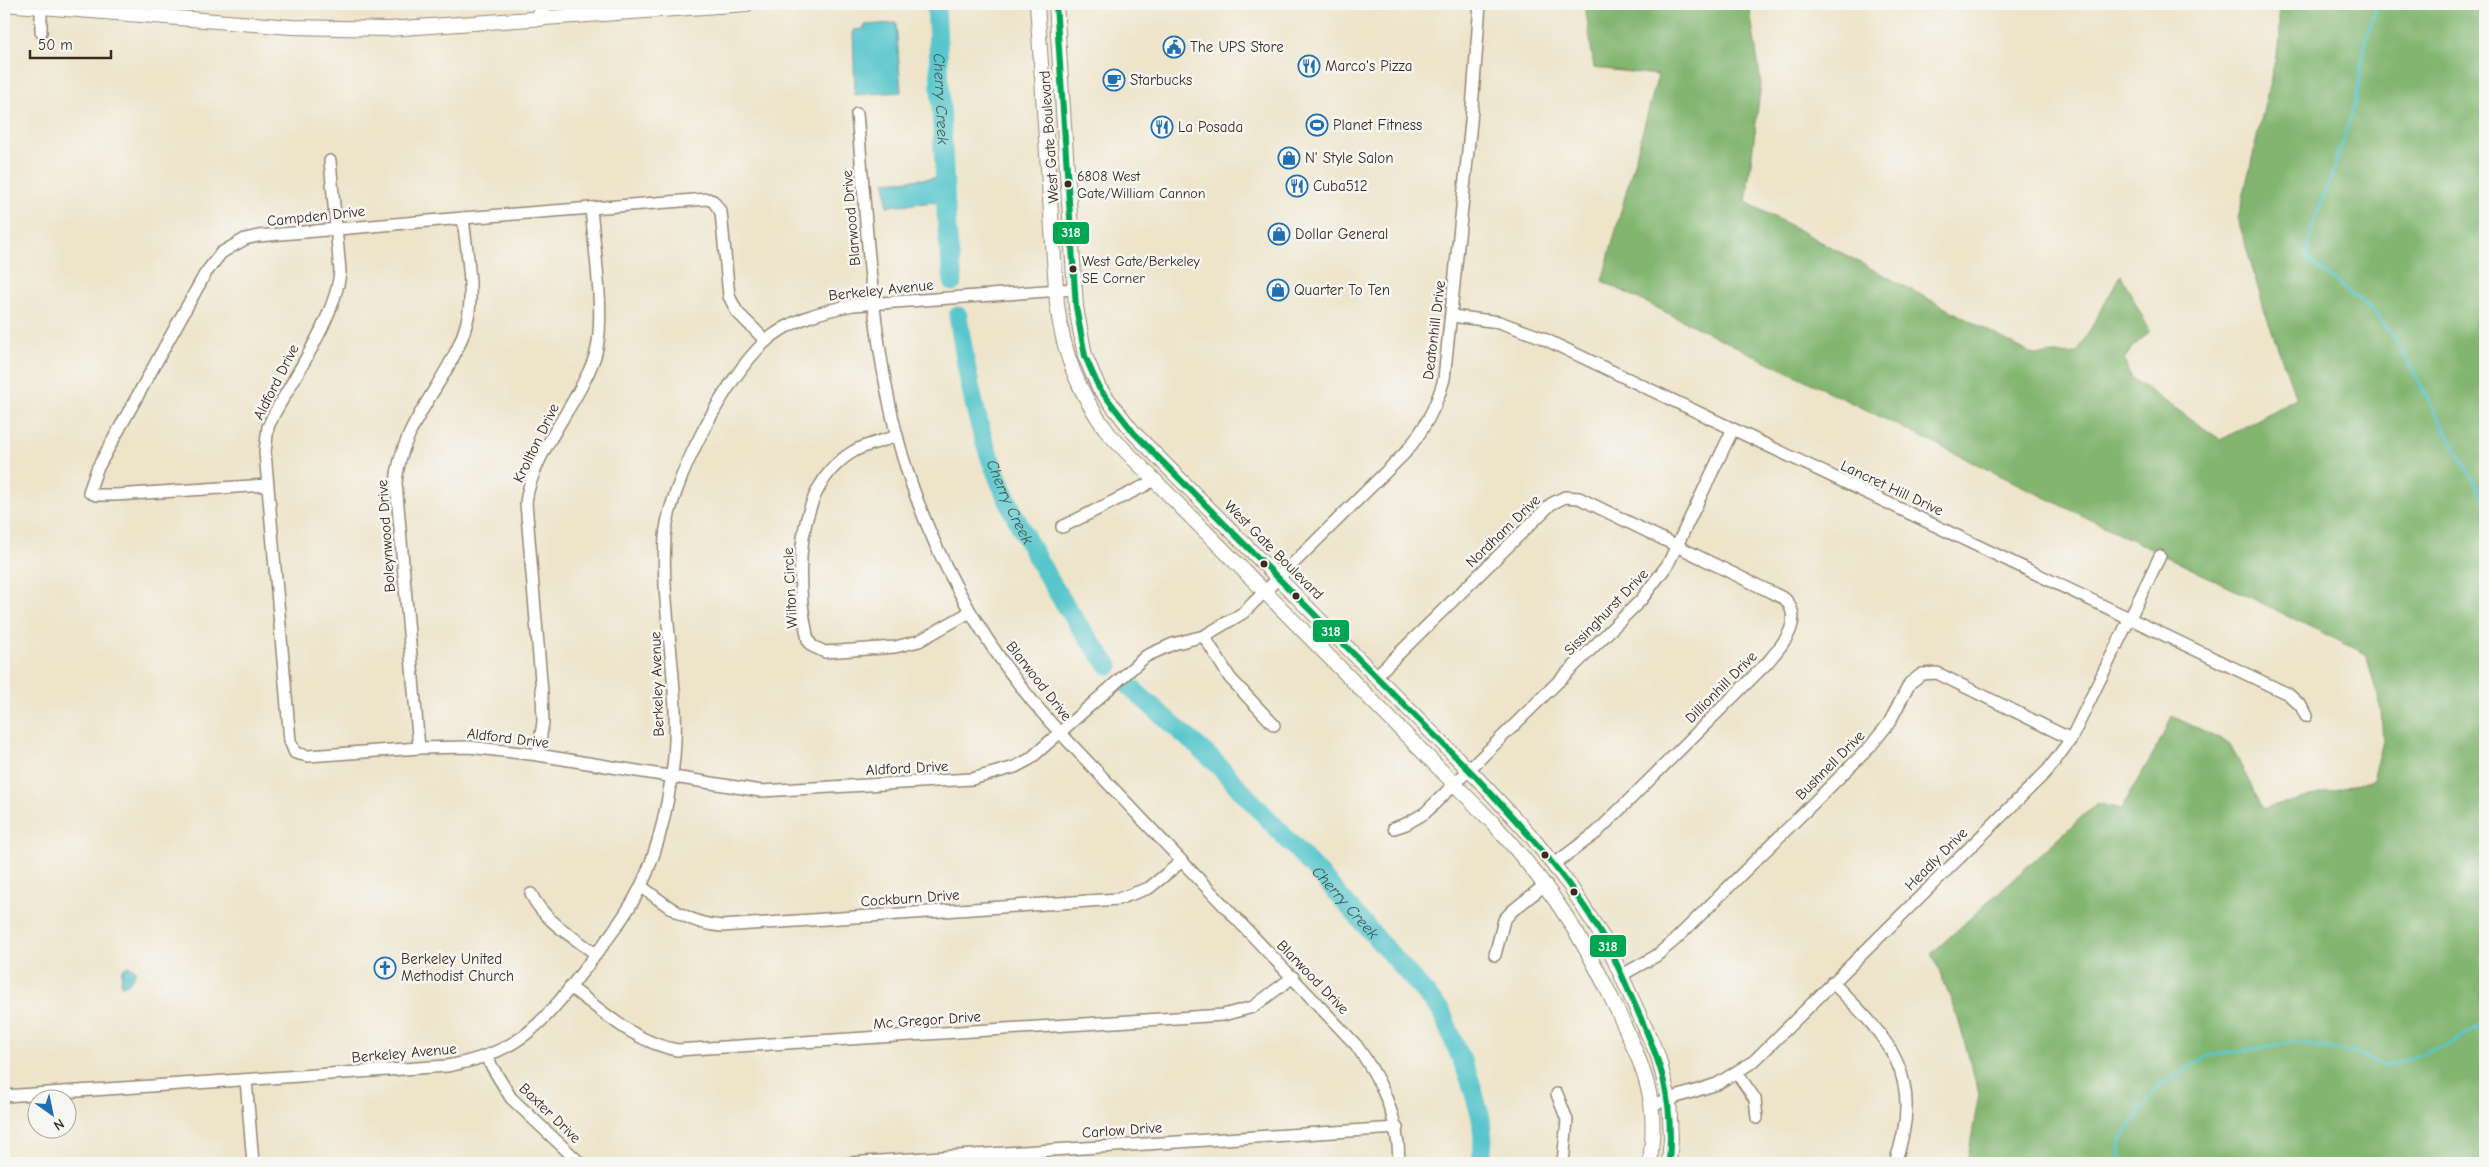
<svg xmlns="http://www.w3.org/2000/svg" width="2489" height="1167" font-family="'Comic Neue',sans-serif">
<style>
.forest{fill:#82b56f;stroke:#5e7046}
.water{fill:#58c6cc;stroke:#4a7875}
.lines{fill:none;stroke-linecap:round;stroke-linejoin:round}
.stream{stroke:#58c6cc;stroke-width:3}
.river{stroke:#58c6cc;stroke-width:19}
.minor-casing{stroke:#948774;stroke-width:14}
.major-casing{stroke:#948774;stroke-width:16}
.minor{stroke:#fff;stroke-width:11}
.major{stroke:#fff;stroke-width:14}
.bus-1-casing{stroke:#f6f6f2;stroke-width:10}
.bus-1{stroke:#00a651;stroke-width:6}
.bus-dot{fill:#3b2a1e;stroke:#f6f6f2;stroke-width:2}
.labels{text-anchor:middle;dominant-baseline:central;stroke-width:5;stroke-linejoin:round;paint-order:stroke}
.bus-label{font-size:14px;fill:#3b2a1e;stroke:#f6f6f2;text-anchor:start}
.poi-label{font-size:15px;fill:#3b2a1e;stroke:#f6f6f2;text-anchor:start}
.street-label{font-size:15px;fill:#3b2a1e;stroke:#f6f6f2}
.water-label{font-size:16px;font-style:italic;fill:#445952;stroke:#f6f6f2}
.line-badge{stroke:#f6f6f2;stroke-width:2}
.badge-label{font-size:14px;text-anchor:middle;font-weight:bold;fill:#fff}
</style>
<rect width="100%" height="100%" fill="#f6f6f2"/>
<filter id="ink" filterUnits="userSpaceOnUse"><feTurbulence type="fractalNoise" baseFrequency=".02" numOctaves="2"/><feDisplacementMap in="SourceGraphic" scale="10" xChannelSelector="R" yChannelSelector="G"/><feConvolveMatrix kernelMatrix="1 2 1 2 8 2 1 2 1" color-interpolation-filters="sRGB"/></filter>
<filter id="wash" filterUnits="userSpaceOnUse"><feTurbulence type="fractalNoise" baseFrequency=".0096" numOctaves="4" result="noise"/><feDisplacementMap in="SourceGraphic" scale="20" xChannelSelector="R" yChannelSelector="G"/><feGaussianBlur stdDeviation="1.12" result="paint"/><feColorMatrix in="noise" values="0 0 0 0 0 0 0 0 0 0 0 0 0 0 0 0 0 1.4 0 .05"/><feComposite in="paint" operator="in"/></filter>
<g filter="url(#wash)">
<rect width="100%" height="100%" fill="#eee4ca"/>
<path class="forest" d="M1585,4H1749L1761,83L1746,202L2034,355L2077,353L2121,275L2150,331L2131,349L2124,360L2130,377L2221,440L2296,398L2265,312L2238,219L2280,39L2278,4H2466L2468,10H2485V1163H1967L1979,1094L1957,1015L1932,953L2097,803L2121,809L2157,747L2172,716L2230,744L2263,809L2373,780L2383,741L2381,710L2366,654L1602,281L1658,75L1594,68Z"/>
<g class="water">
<path d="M896,23L901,92L855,95L853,30L864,29V25Z"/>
<path d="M936,178L938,202L887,206L885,182Z"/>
<path d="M129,966L135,970L134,976L128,984L121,986L122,969Z"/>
</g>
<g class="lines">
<g class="stream">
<path d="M2378,4L2366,38L2356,100L2331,177L2313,224L2307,258L2372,310L2390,330L2485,502"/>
<path d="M2121,1163L2120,1141L2159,1086L2208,1056L2294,1042L2354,1053L2386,1066L2453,1043L2485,1021"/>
</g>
<g class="river">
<path id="s1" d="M936,4L947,230L953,282"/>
<path id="s2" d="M958,316C965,361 974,416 990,458C1019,534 1059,602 1109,666"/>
<path id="s3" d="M1130,687L1213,760L1326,881L1441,1011L1470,1080L1481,1118L1483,1140L1481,1163"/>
</g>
</g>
</g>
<g filter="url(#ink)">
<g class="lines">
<g class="minor-casing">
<g id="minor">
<path d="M41,32V4"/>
<path d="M857,114C867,220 870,331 897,436C924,540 979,642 1051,723L1356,1045C1382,1081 1399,1118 1399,1163"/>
<path d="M330,161L340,271C337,314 295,376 273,416L268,427L265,452L290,741L295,753L308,756L419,748L469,747L538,755L761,791L972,779L1015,767L1030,759L1146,656L1173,644L1204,636L1243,613L1404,454C1424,431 1436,408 1444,379L1471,122L1480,4"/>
<path d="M1452,316L1499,322L1538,336L2288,694L2301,706L2306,716"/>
<path d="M897,436C883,441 867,444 854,451C793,487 795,580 808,640L812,646L825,652L895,647L919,641L970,612"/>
<path d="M267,485L116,495H96L89,492L97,469L205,274L221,253L245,239L258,236L463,218L707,199L713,201L721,212L729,296L737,312L766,341"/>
<path d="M1062,527L1146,485L1153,479"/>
<path d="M1204,636L1230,678L1274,725"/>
<path d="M1375,677L1551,504L1565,497L1579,498L1785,599C1805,621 1782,645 1767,663L1596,833L1554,864"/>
<path d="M419,748L396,483C401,418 456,376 468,317C474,288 466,247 463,218"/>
<path d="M538,755L543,722L542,692L526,503C530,457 578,404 594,359C607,324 594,248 591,208"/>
<path d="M1394,828L1406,824L1425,813L1641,600L1668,564L1733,429"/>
<path d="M641,886C667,906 688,924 722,926L1118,899L1149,888L1181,862"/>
<path d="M531,894C544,921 572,936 596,954"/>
<path d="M1495,955L1504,920L1512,911L1546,884"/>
<path d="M1622,975L1656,956L1675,940L1869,748L1889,723L1910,683L1922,674L1937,673L2071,739"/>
<path d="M1832,982C1891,1041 1925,1076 1895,1163"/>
<path d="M570,987C604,1012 634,1042 677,1050L1223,1015L1253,1007L1293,977"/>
<path d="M486,1057L511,1098L580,1163"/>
<path d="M1737,1073L1755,1099L1757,1118"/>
<path d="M246,1080L253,1163"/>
<path d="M1557,1094L1567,1120L1563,1163"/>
<path d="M4,1096L447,1066C517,1054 542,1025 583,971C597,953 612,934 625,914C652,875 664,826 671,780C685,699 660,618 665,537C669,485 726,376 766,341C790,320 822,311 853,305L1074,289"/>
<path d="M1651,1105L1717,1084L1754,1061L2048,770L2071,739L2160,556"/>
<path d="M849,1163L1397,1128"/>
</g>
</g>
<g class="major-casing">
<g id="major">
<path d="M4,4L291,27L388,29L747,4"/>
<path d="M540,4V19"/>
<path d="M1037,4L1057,304C1063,354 1079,394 1109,434L1492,822C1549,884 1584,938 1619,1014C1632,1043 1646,1071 1651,1103C1654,1123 1652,1143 1650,1163"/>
<path d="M1056,4L1076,307L1085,356L1099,388L1134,433L1476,777L1531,836L1570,886L1607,944L1658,1056L1669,1099L1671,1138L1669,1163"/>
</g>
</g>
<use href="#minor" class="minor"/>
<use href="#major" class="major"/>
<g class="bus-1-casing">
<path id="bus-1" d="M1056,4L1076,307L1085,356L1099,388L1134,433L1476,777C1524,829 1573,881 1607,944C1617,963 1625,983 1634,1003C1661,1062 1674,1096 1669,1163"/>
</g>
<use href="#bus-1" class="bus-1"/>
</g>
</g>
<defs>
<g id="civic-ring" transform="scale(1.125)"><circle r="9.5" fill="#f6f6f2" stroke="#1f6fb2" stroke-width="1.5"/><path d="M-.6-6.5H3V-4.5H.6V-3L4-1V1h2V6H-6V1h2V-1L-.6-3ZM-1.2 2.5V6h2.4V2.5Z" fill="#1f6fb2"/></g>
<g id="restaurant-ring" transform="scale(1.125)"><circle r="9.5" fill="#f6f6f2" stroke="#1f6fb2" stroke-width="1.5"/><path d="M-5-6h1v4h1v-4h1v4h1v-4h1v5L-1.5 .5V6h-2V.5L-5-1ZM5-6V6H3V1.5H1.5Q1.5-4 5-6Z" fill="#1f6fb2"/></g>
<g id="cafe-ring" transform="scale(1.125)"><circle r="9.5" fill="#f6f6f2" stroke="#1f6fb2" stroke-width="1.5"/><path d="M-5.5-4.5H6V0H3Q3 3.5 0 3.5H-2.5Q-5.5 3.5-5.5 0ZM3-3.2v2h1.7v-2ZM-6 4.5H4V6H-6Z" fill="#1f6fb2"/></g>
<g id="stadium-ring" transform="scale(1.125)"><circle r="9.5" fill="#f6f6f2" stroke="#1f6fb2" stroke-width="1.5"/><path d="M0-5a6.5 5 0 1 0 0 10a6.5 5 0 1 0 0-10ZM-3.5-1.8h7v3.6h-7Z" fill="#1f6fb2"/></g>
<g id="shop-ring" transform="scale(1.125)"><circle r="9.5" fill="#f6f6f2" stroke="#1f6fb2" stroke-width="1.5"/><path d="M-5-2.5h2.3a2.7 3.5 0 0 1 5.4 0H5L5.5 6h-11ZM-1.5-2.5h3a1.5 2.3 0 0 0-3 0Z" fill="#1f6fb2"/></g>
<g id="church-ring" transform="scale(1.125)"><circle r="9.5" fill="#f6f6f2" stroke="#1f6fb2" stroke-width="1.5"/><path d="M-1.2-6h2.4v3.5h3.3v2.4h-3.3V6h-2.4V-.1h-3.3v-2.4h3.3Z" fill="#1f6fb2"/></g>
</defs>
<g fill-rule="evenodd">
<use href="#civic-ring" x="1174" y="47"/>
<use href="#restaurant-ring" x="1309" y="66"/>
<use href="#cafe-ring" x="1114" y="80"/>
<use href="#stadium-ring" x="1317" y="125"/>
<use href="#restaurant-ring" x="1162" y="127"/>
<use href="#shop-ring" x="1289" y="158"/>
<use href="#restaurant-ring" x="1297" y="186"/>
<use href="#shop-ring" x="1279" y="234"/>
<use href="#shop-ring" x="1278" y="290"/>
<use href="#church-ring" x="385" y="968"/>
</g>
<g class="bus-dot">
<circle cx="1068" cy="184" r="4.5"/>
<circle cx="1073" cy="269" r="4.5"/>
<circle cx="1264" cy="564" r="4.5"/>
<circle cx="1296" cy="596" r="4.5"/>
<circle cx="1545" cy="855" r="4.5"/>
<circle cx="1574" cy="892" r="4.5"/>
</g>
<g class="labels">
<g class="bus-label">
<text x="1077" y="176">6808 West<tspan x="1077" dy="17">Gate/William Cannon</tspan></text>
<text x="1082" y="261">West Gate/Berkeley<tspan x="1082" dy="17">SE Corner</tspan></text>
</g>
<g class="poi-label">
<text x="1190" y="47">The UPS Store</text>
<text x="1325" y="66">Marco's Pizza</text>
<text x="1130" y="80">Starbucks</text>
<text x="1333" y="125">Planet Fitness</text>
<text x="1178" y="127">La Posada</text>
<text x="1305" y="158">N' Style Salon</text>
<text x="1313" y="186">Cuba512</text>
<text x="1295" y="234">Dollar General</text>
<text x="1294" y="290">Quarter To Ten</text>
<text x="401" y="959">Berkeley United<tspan x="401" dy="17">Methodist Church</tspan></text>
</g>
<g class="street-label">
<text transform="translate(1049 137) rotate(-94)">West Gate Boulevard</text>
<text transform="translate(316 216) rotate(-6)">Campden Drive</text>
<text transform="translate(851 218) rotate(-95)">Blarwood Drive</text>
<text transform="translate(881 290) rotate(-6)">Berkeley Avenue</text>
<text transform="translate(1434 330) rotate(-83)">Deatonhill Drive</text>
<text transform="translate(276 382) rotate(-63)">Aldford Drive</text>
<text transform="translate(536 443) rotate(-64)">Krollton Drive</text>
<text transform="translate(1892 488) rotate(25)">Lancret Hill Drive</text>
<text transform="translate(1503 531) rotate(-44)">Nordham Drive</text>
<text transform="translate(386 536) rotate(-94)">Boleynwood Drive</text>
<text transform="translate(1274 550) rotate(45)">West Gate Boulevard</text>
<text transform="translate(790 588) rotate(-93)">Wilton Circle</text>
<text transform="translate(1606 612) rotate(-46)">Sissinghurst Drive</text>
<text transform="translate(1039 681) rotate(52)">Blarwood Drive</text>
<text transform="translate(657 684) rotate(-92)">Berkeley Avenue</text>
<text transform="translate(1721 687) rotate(-45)">Dillionhill Drive</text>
<text transform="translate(508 738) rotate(7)">Aldford Drive</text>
<text transform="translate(1830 765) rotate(-45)">Bushnell Drive</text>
<text transform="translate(907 768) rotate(-3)">Aldford Drive</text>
<text transform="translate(1936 859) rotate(-45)">Headly Drive</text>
<text transform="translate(910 898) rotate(-4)">Cockburn Drive</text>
<text transform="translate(1313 977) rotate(46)">Blarwood Drive</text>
<text transform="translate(927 1020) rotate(-4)">Mc Gregor Drive</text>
<text transform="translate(404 1053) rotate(-5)">Berkeley Avenue</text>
<text transform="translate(550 1113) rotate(44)">Baxter Drive</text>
<text transform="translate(1122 1130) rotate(-4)">Carlow Drive</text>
</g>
<g class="water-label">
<text stroke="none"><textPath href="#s1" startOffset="95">Cherry Creek</textPath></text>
<text stroke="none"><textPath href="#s2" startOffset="194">Cherry Creek</textPath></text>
<text stroke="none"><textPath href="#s3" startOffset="305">Cherry Creek</textPath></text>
</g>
</g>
<g class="line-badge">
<rect x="1052" y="221" width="38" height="24" rx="5" fill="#00a651"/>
<rect x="1312" y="619" width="38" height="24" rx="5" fill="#00a651"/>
<rect x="1589" y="934" width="38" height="24" rx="5" fill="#00a651"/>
</g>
<g class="badge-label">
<text x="1071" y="237">318</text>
<text x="1331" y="636">318</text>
<text x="1608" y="951">318</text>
</g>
<rect width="2489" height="1167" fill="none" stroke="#f6f6f2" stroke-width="20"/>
<g transform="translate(52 1114) rotate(147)"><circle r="24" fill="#f6f6f2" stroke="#aba49d"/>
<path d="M0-4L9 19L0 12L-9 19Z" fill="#1f6fb2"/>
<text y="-8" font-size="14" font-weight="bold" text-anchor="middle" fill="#3b2a1e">N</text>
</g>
<path d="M30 50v8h81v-8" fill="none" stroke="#3b2a1e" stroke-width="2.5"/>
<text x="38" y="50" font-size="15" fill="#3b2a1e" stroke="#f6f6f2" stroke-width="4" paint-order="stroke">50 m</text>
</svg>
